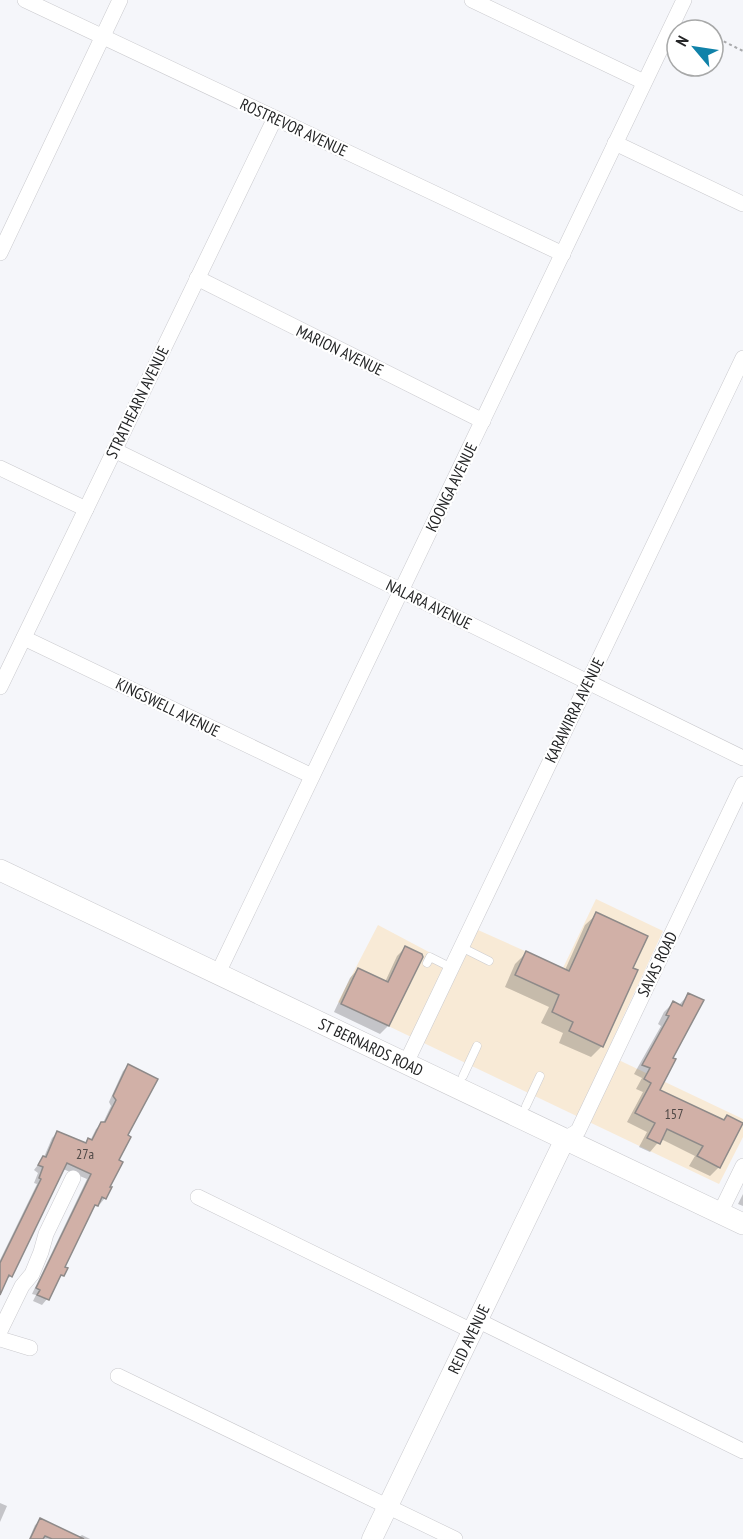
<svg xmlns="http://www.w3.org/2000/svg" width="743" height="1539" font-family="'PT Sans Narrow',sans-serif">
<style>
.commercial{fill:#f8ead6}
.shadow{fill:#0003}
.building{fill:#d1b0a7;stroke:#8e8a89;stroke-width:1.5}
.lines{fill:none;stroke-linecap:round;stroke-linejoin:round}
.service-casing{stroke:#cacace;stroke-width:9}
.minor-casing{stroke:#cacace;stroke-width:16}
.tertiary-casing{stroke:#cacace;stroke-width:21}
.secondary-casing{stroke:#cacace;stroke-width:22}
.path{stroke:#a9aaac;stroke-width:2;stroke-dasharray:3 3;stroke-linecap:butt}
.service{stroke:#fff;stroke-width:8}
.minor{stroke:#fff;stroke-width:15}
.tertiary{stroke:#fff;stroke-width:20}
.secondary{stroke:#fff;stroke-width:21}
.labels{text-anchor:middle;dominant-baseline:central;stroke-width:4.5;stroke-linejoin:round;paint-order:stroke}
.number-label{font-size:14px;fill:#4f4846}
.street-label{font-size:16px;fill:#242526;stroke:#fff}
</style>
<rect width="100%" height="100%" fill="#f5f6fa"/>
<path class="commercial" d="M596,899L663,931L606,1054L743,1119V1137L719,1184L338,1002L378,925L459,968L478,930L563,968Z"/>
<g class="shadow">
<path d="M597,914L631,969L602,1046L591,1057L559,1043L563,1033L541,1023L549,1007L505,987L515,964L526,953L565,970L585,925Z"/>
<path d="M405,948L417,964L388,1026L380,1034L334,1012L350,978L358,969L385,982L397,956Z"/>
<path d="M688,995L670,1059L658,1090L723,1121L727,1116L719,1167L710,1176L689,1166L695,1156L661,1139L650,1152L639,1147L647,1132L627,1122L643,1092L636,1089L642,1078L634,1074L661,1026L658,1024L664,1012L673,1003L678,1006Z"/>
<path d="M128,1066L126,1136L105,1198L100,1204L98,1202L91,1210L63,1268L66,1269L62,1275L57,1281L47,1299L42,1305L33,1301L36,1295L32,1294L87,1179L63,1169L11,1276L0,1284V1260L37,1184L34,1183L38,1173L34,1170L44,1157L52,1138L58,1132L85,1144L90,1141L96,1129L103,1123L111,1106L109,1102L123,1071Z"/>
<path d="M743,1194V1206L738,1204Z"/>
<path d="M0,1503L7,1506L0,1522Z"/>
<path d="M41,1520L78,1538L82,1535L90,1539H29L35,1525Z"/>
</g>
<g class="building">
<path d="M596,912L648,936L633,968L638,970L603,1047L569,1031L573,1022L552,1012L559,995L515,975L526,951L569,971Z"/>
<path d="M405,946L422,954L423,957L389,1026L341,1004L358,968L388,982Z"/>
<path d="M688,993L704,1000L673,1058L676,1059L660,1090L724,1120L727,1115L743,1123L720,1168L697,1156L703,1146L667,1129L660,1144L647,1138L655,1123L635,1113L651,1083L644,1079L650,1068L642,1065L669,1016L666,1015L673,1001L682,1006Z"/>
<path d="M128,1064L158,1079L128,1135L131,1137L119,1160L123,1162L110,1187H112L106,1199L102,1197L98,1206L95,1205L65,1267L68,1268L64,1276L61,1275L49,1300L37,1295L40,1290L36,1288L91,1174L67,1163L12,1277L9,1275L0,1295V1263L41,1179L39,1178L43,1167L38,1165L43,1156L46,1157L57,1131L86,1143L88,1138L92,1140L101,1122H105L116,1100L113,1096Z"/>
<path d="M40,1518L84,1539H52L45,1536L43,1539H30Z"/>
</g>
<g class="lines">
<g class="service-casing">
<g id="service">
<path d="M461,947L489,961"/>
<path d="M427,963L430,957L450,967"/>
<path d="M463,1076L477,1046"/>
<path d="M526,1106L540,1076"/>
</g>
</g>
<g class="minor-casing">
<g id="minor">
<path d="M25,0L563,254"/>
<path d="M472,0L644,82"/>
<path d="M615,143L743,204"/>
<path d="M0,253L120,0"/>
<path d="M197,278L483,421"/>
<path d="M114,450L743,758"/>
<path d="M0,468L86,509"/>
<path d="M24,638L312,776"/>
<path d="M0,687L275,118"/>
<path d="M218,973L684,0"/>
<path d="M406,1063L743,358"/>
<path d="M565,1139L578,1131L743,784"/>
<path d="M198,1197L472,1331"/>
<path d="M720,1213L743,1166"/>
<path d="M477,1320L743,1451"/>
<path d="M0,1331L22,1286L32,1274L41,1252L46,1234L73,1178"/>
<path d="M0,1339L30,1348"/>
<path d="M118,1376L455,1539"/>
</g>
</g>
<g class="tertiary-casing">
<g id="tertiary">
<path id="s1" d="M372,1539L565,1139"/>
</g>
</g>
<g class="secondary-casing">
<g id="secondary">
<path id="s2" d="M0,870L743,1224"/>
</g>
</g>
<g class="path">
<path d="M688,24L700,30"/>
<path d="M713,36L743,51"/>
</g>
<use href="#service" class="service"/>
<use href="#minor" class="minor"/>
<use href="#tertiary" class="tertiary"/>
<use href="#secondary" class="secondary"/>
</g>
<g class="labels">
<g class="number-label">
<text x="674" y="1114">157</text>
<text x="85" y="1154">27a</text>
</g>
<g class="street-label">
<text transform="translate(294 127) rotate(25)">ROSTREVOR AVENUE</text>
<text transform="translate(340 350) rotate(26)">MARION AVENUE</text>
<text transform="translate(137 402) rotate(-64)">STRATHEARN AVENUE</text>
<text transform="translate(451 487) rotate(-64)">KOONGA AVENUE</text>
<text transform="translate(429 604) rotate(26)">NALARA AVENUE</text>
<text transform="translate(168 707) rotate(26)">KINGSWELL AVENUE</text>
<text transform="translate(574 710) rotate(-64)">KARAWIRRA AVENUE</text>
<text transform="translate(657 964) rotate(-64)">SAVAS ROAD</text>
<text stroke="none"><textPath href="#s2" startOffset="411">ST BERNARDS ROAD</textPath></text>
<text stroke="none"><textPath href="#s1" startOffset="222">REID AVENUE</textPath></text>
</g>
</g>
<g transform="translate(695 48) rotate(299)"><circle r="28" fill="#ffffff" stroke="#a7a8a8" stroke-width="1.5"/>
<path d="M0-4.5L10 22L0 15L-10 22Z" fill="#1082a9"/>
<text y="-9" font-size="16" font-weight="bold" text-anchor="middle" fill="#242526">N</text>
</g>
</svg>
